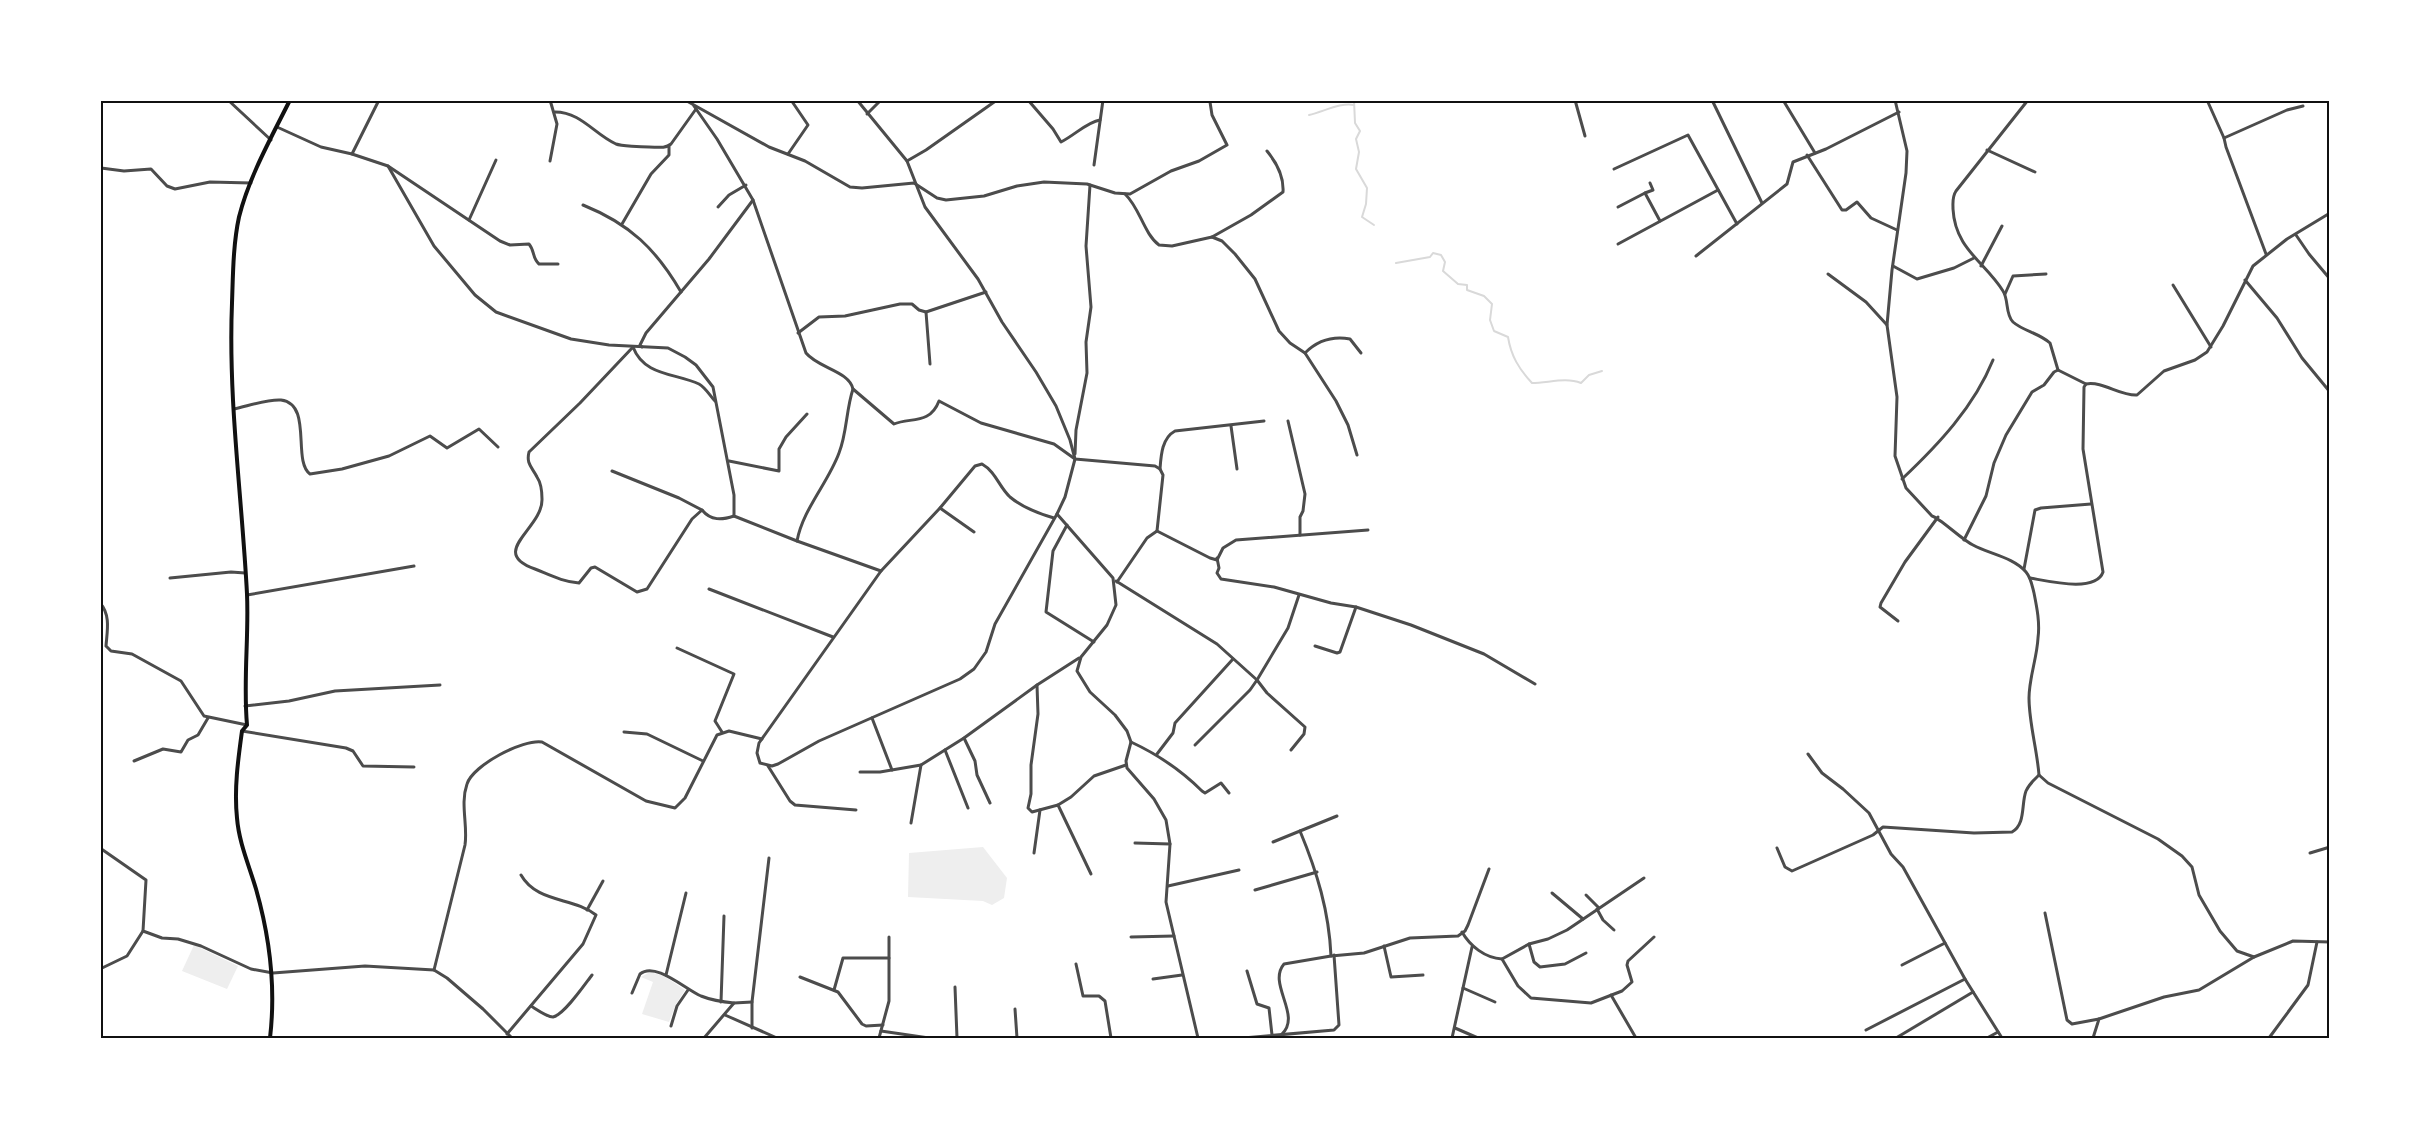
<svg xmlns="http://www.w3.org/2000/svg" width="2430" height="1139" font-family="Lato,sans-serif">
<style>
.green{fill:#eee}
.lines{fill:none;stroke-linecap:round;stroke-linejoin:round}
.stream{stroke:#d9d9d9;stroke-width:2}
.minor{stroke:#4c4c4c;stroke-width:3}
.secondary{stroke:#111;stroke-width:4}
.neatline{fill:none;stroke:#111;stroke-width:2}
</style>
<rect width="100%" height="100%" fill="#fff"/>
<g class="green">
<path d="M983,847L1007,878L1004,898L992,905L983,901L908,897L909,853Z"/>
<path d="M194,945L238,966L227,989L182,971Z"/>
<path d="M650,972L664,976L685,990L676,1004L669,1022L642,1014L653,982L641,977Z"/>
</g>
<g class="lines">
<g class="stream">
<path d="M1354,100L1355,123L1360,131L1356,139L1359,152L1356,169L1367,188L1366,204L1362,217L1374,225"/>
<path d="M1309,115C1323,112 1341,102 1354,105"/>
<path d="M1396,263L1430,257L1433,253L1441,255L1445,262L1443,271L1458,284L1467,285V290L1484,296L1492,304L1490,320L1494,331L1508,337C1511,356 1519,369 1532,383C1548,383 1566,377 1581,383L1589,375L1602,371"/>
</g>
<g class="minor">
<path d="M228,100L271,140"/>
<path d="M685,100L769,147L805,161L850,187L862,188L914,183L937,198L946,200L984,196L1017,186L1044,182L1087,184L1115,193L1130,194L1171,171L1199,161L1227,145L1212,115L1210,102"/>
<path d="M857,100L907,161L925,207L978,279L1002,322L1036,372L1056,406L1070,440L1075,459L1065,497L1057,514L995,624L986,652L974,669L960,679L819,741L778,764L772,766L760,763L757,753L759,743L881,571L940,508L975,466L982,464C996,472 999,487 1010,497C1022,507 1040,514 1054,518"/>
<path d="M1028,100L1053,129L1061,142C1075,135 1087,122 1100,120"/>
<path d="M1575,100L1585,136"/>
<path d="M1712,100L1762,203"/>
<path d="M1783,100L1815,153"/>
<path d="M1895,100L1907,151L1906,173L1892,270L1887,325L1897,397L1895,456L1906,488L1932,516C1940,518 1962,540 1973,545C1989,554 2013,557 2026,572C2031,578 2032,585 2034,593C2037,608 2040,623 2038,638C2037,658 2029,678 2029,698C2029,723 2037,749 2039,775L2048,783L2158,839L2182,856L2192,867L2199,895L2220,931L2237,951L2254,957L2293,941L2330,942"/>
<path d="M2028,100L1956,191C1952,197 1953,202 1953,209C1955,249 1985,262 2003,291C2009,300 2005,314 2013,322C2023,331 2039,333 2050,343L2058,370"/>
<path d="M2207,100L2224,138L2226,147L2266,254"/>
<path d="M555,112C581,112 594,134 616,144C621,146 642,147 649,147C657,147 665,149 671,144L696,109"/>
<path d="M867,114L881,100"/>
<path d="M277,127L321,147L352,154L388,166L500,241L510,245L529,244C535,251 532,258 539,264H558"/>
<path d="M2224,138L2287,110L2303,106"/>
<path d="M1987,150L2035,172"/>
<path d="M352,154L379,100"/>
<path d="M788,154L808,125L791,100"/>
<path d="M1807,155L1842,210H1846L1857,202L1871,218L1897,230"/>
<path d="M550,161L557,124L550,100"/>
<path d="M907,161L926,150L997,100"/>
<path d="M1094,165L1103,100"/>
<path d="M388,166L434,246L475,295L496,312L571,339L609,345L668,348L685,357L696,365L713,387L734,495V516L797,541L881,571"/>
<path d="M101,168L124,171L151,169L167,186L175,189L210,182L251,183"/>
<path d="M1614,169L1688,135L1737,224"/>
<path d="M1650,183L1653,190L1645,193L1660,221"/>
<path d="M1125,194C1140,208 1144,234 1159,245L1172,246L1212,237L1222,241L1235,254L1255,279L1279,331L1290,343L1305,353L1336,401L1348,425L1357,455"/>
<path d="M753,200L806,353C818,368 849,371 853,389C846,410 847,433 839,453C828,483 803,509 797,541"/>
<path d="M583,205C630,224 656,249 681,292"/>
<path d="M718,207L729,195L746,185"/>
<path d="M1618,207L1645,193"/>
<path d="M469,220L496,160"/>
<path d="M622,224L651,174L669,155V146"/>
<path d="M2296,235L2309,254L2330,279"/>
<path d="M1212,237L1251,215L1283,192C1284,177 1276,162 1267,151"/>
<path d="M1618,244L1718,190"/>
<path d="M1696,256L1787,184L1793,162L1826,149L1899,112"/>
<path d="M1893,266L1917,279L1954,268L1974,258"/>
<path d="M1981,266L2002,226"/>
<path d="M1828,274L1866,302L1887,325"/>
<path d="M2245,280L2277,318L2302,358L2330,392"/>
<path d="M2173,285L2211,347"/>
<path d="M2005,294L2013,276L2046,274"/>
<path d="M926,312L930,364"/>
<path d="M798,333L819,317L845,316L900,304H912L919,310L926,312L986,292"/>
<path d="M642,347L640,345L646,333L709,259L753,200L717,139L694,106"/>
<path d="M1305,353C1317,341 1333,336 1350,339L1361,353"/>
<path d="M853,389L894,424C910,417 930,425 939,401L981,423L1054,444L1075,459L1155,466L1160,469L1163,475L1157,531"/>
<path d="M715,401C710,396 706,388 699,384C675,373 644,376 633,347L580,403L529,452C526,464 532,467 537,477C541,483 542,492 542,499C543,529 487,552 535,569C550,575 563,582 579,583L591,568L595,567L637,592L647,589L692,519L702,510C711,521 722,520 734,516"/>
<path d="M234,409C248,406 267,399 281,400C313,404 292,461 310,474L342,469L389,456L430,436L447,448L479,429L498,447"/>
<path d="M1288,421L1305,494L1303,511L1300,517V535"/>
<path d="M1231,426L1237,469"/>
<path d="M1075,454L1076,430L1087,373L1086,342L1091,307L1086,246L1090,185"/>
<path d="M729,461L779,471V449L786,437L807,414"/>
<path d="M1160,469C1161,455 1162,438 1175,431L1264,421"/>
<path d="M612,471L679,498L702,510"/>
<path d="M1902,479C1938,445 1974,407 1993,360"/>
<path d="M940,508L974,532"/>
<path d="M1057,514L1113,578L1116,605L1107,625L1081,657L1077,671L1090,692L1115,715L1127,731L1131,742L1126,761L1127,768L1154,799L1166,820L1170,844L1166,902L1198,1038"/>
<path d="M1067,525L1053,551L1046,612L1094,642"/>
<path d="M1964,540L1986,496L1994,463L2006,435L2032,392L2044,385L2054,372L2058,370L2086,384"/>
<path d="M1217,558L1219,568L1217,573L1221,579L1274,587L1331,603L1356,607L1411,625L1484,654L1535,684"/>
<path d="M2024,569L2035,510L2041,508L2091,504"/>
<path d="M170,578L231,572L245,573"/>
<path d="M2030,578C2048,581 2096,593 2103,572L2083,449L2084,387L2086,384C2103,381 2120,396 2137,395L2164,371L2195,360L2207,352L2223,326L2253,266L2287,239L2330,213"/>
<path d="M1116,581L1217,644L1257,680L1250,690L1195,745"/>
<path d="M1117,582L1147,538L1157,531L1210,558L1217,560L1223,548L1236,540L1368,530"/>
<path d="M709,589L833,637"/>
<path d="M247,595L414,566"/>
<path d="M100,603C111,615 107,632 106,646L111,651L132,654L181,681L204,716L247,725"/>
<path d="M1898,621L1880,607L1881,603L1905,562L1938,517"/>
<path d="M1315,646L1337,653L1340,652L1356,607"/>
<path d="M677,648L734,674L715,721L722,732"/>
<path d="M1037,685L1038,714L1031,765V794L1028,808L1032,812L1058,805L1071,797L1094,776L1126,765"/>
<path d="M245,706L289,701L335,691L440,685"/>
<path d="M872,718L892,770"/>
<path d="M242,731L346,748L353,751L363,766L414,767"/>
<path d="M624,732L647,734L703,761"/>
<path d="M964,738L975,761L977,775L990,803"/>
<path d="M1131,742C1159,755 1180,769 1202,791L1205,793L1221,783L1229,793"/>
<path d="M945,750L968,808"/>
<path d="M1291,750L1304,734L1305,727L1267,693L1257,680L1288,628L1299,595"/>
<path d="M1157,754L1173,733L1175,723L1233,659"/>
<path d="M1808,754L1822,773L1843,789L1869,813L1891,854L1903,867L1965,979L2002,1038"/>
<path d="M134,761L163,749L181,752L188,740L198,735L208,718"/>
<path d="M768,766L790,801L795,805L856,810"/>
<path d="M860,772H880L921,765L964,738L1037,685L1079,658"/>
<path d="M1058,805L1091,874"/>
<path d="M911,823L921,765"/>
<path d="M1300,831L1337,816"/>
<path d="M1273,842L1300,831C1317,872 1329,911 1331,956"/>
<path d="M1135,843L1170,844"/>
<path d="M100,848L146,880L143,931L162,938L178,939L201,946L251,969L273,973L365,966L434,970L447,978L483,1009L512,1038"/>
<path d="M1777,848L1785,867L1792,871L1873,835L1883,827L1974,833L2012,832C2026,824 2021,804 2026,791C2029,784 2034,780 2039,775"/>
<path d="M1034,853L1040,810"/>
<path d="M2310,853L2330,847"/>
<path d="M1168,886L1239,870"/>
<path d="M1255,890L1317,872"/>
<path d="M1552,893L1583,919"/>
<path d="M1586,895L1599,908"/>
<path d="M1597,909L1603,920L1614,930"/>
<path d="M587,910L603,881"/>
<path d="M2045,913L2067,1020L2072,1024L2099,1019"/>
<path d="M1462,932C1470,946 1485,958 1502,959L1518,986L1531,998L1591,1003L1622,991L1632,982L1627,965L1628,961L1654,937"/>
<path d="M1131,937L1174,936"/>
<path d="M1529,944L1534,962L1540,967L1565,964L1586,953"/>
<path d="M1384,946L1391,977L1423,975"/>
<path d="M1502,959L1529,944L1548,939L1567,930L1644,878"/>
<path d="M1076,964L1083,996H1099L1105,1001L1111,1038"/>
<path d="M1902,965L1945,943"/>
<path d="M100,969L127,956L143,931"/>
<path d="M434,970L465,845C468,825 460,804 467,784C473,765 523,739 542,742L646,801L675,808L685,798L717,735L729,731L762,739"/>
<path d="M1247,971L1257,1004L1269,1008L1272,1035"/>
<path d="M666,975L686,893"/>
<path d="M800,977L838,992L862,1024L866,1026L883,1025"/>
<path d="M1153,979L1182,975"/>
<path d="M955,987L957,1038"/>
<path d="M1463,988L1495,1002"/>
<path d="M834,990L843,958H889"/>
<path d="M632,993L640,974C655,961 685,989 701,996C711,1000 722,1002 734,1003L704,1038"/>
<path d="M1611,995L1636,1038"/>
<path d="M721,1002L724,916"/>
<path d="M734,1003L752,1002"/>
<path d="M531,1006C536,1009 547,1017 553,1017C564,1015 585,984 592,975"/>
<path d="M1015,1009L1017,1038"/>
<path d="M725,1015L777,1038"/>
<path d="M671,1026L677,1006L688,990"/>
<path d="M752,1028V1002L769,858"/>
<path d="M1455,1028L1478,1038"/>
<path d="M1866,1030L1965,979"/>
<path d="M881,1031L929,1038"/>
<path d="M507,1034L583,944L596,915C573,897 537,903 521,875"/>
<path d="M1282,1034C1302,1015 1267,984 1284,964L1331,956L1364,953L1410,938L1458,936L1465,931L1468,925L1489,869"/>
<path d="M879,1038L889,1001V937"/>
<path d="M1243,1038L1334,1030L1339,1025L1334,955"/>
<path d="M1452,1038L1472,947"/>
<path d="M1896,1038L1973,992"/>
<path d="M1987,1038L1998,1032"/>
<path d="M2089,1038H2093L2099,1019L2164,997L2199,990L2254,957"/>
<path d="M2269,1038L2308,985L2317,942"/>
</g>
<path class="secondary" d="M270,1038C276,987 270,938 256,889C249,865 239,843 237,818C234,789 238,760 242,731L247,725C243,681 249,637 247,594C242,497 228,400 232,303C233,275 233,245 239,217C249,177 271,138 290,100"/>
</g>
<rect width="2430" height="1139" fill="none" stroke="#ffffff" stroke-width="204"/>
<rect x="102" y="102" width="2226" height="935" class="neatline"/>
</svg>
